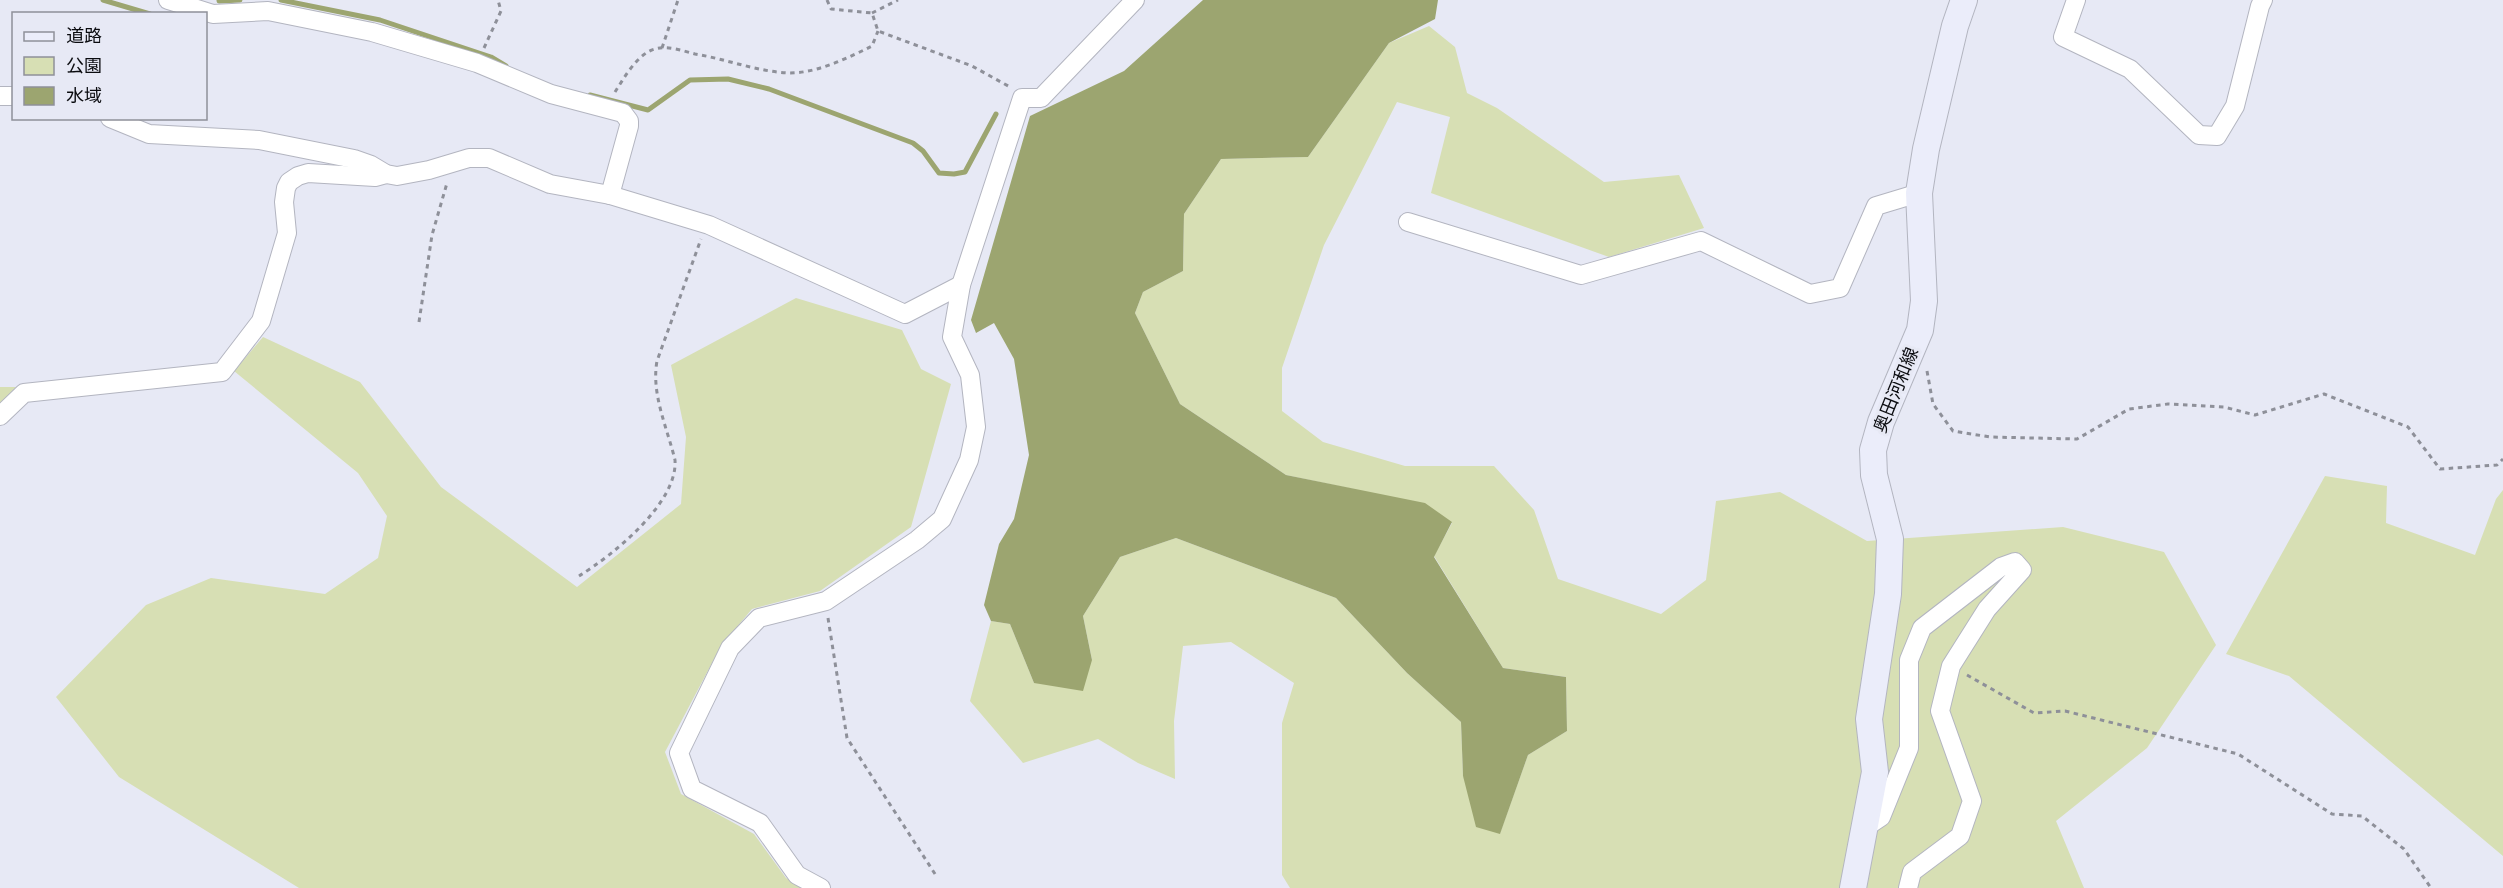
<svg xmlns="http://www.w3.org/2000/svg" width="2503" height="888" font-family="'Times New Roman','Noto Sans JP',serif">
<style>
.green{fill:#d7dfb4}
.water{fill:#9ca570}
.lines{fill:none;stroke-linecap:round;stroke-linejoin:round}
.stream{stroke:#9ca570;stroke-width:5}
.minor-casing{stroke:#b3b5c0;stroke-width:20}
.secondary-casing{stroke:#b3b5c0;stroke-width:28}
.path{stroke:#8e9099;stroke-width:3;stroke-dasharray:4.5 4.5;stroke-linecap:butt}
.minor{stroke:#fff;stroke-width:18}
.secondary{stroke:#ebedfa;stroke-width:26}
.labels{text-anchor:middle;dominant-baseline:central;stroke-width:6;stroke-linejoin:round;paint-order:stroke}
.street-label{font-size:18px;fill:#0a0b0f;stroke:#e7e9f5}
</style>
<rect width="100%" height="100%" fill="#e7e9f5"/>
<g class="green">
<path d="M1429,26L1455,47L1467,93L1497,108L1604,182L1679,175L1704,228L1609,257L1431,193L1450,117L1397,102L1324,245L1282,368V411L1323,442L1405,466H1494L1534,510L1558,579L1661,614L1706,580L1716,501L1780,492L1867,541L2063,527L2164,552L2216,645L2147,748L2056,821L2084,888H1290L1282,875V723L1294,683L1231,642L1183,646L1174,721L1175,779L1138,763L1098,739L1023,763L970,701L991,621L1010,624L1034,683L1092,660L1083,616L1120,557L1176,538L1336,598L1407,673L1461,722L1463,776L1500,833L1528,755L1567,731L1566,677L1503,668L1434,556L1452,523L1353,489L1286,475L1180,404L1135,313L1143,292L1183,271L1184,214L1221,159L1308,157L1389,43Z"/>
<path d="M796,298L902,330L921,369L951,384L911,527L820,591L752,609L721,646L665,752L681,794L754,834L786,878L803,888H299L119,777L56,697L146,605L211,578L325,594L378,558L387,516L358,473L234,371L263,337L360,382L441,487L577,587L681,504L686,437L671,365Z"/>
<path d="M0,387H16L0,404Z"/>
<path d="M2325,476L2387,486L2386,523L2475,555L2496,499L2503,490V856L2289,676L2226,654Z"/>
</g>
<path class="water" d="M1203,0H1438L1435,19L1389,43L1308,157L1221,159L1184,214L1183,271L1143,292L1135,313L1180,404L1286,475L1425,503L1452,522L1434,557L1503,668L1566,677L1567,731L1528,755L1500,834L1476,827L1463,776L1461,722L1407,673L1336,598L1176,538L1120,557L1083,616L1092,660L1083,691L1034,683L1010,624L991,621L984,605L999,544L1014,519L1029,455L1014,359L994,323L976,333L971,320L1030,116L1124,71Z"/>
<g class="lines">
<g class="stream">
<path d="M103,0L150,14"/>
<path d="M281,0L380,20L491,57L506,66"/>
<path d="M219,1L240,0"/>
<path d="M590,95L648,110L690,80L728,79L769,89L913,143L923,151L939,173L954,174L965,172L996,114"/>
</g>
<g class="minor-casing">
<g id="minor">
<path d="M168,0L213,14L268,11L372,32L477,63L551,94L623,113L629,121V126L610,195"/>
<path d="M2076,0L2063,37L2130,69L2199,135L2217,136L2235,106L2260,6L2263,0"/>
<path d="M0,96H14"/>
<path d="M110,118L149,134L259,140L354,159L371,165L386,174L397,176L429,170L469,158H489L550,184L610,195L709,225L905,314L961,285"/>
<path d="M1408,222L1581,275L1701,241L1810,294L1840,288L1876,206L1919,193"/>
<path d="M0,416L24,393L222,372L261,321L287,233L284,202L286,188L289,182L298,176L308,173L375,177L386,174"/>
<path d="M1863,829L1881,817L1909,748V660L1922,628L2001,567L2015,562L2022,570L1987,609L1951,666L1940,711L1972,801L1960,836L1912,872L1908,888"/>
<path d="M821,888L797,875L760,823L692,789L679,753L730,648L759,618L826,601L917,540L942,519L969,460L976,427L970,375L952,337L961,285L1022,98H1041L1135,0"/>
</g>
</g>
<g class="secondary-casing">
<path id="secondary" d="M1853,888L1875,772L1869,719L1888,594L1890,539L1874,475L1873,450L1881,422L1920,330L1924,301L1919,193L1926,149L1955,26L1964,0"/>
</g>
<g class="path">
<path d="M827,0L831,9L872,13L878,31L972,66L1010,87"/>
<path d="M872,13L898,0"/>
<path d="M484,48L501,11L498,0"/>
<path d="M662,48L678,0"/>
<path d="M615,92C624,78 638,53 655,49C667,45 683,51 695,54C726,59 758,72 790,73C817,73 848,58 872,46L878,31"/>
<path d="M419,322L432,235L447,183"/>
<path d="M1927,371L1933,404L1953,431L1990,437L2077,439L2129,409L2168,404L2224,407L2255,415L2324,394L2408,427L2440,469L2497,465L2503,459"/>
<path d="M579,576C613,555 678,503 675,460C667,427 651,394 657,361L701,239"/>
<path d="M828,618L847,738L937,877"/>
<path d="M1967,675L2034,713L2065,711L2238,754L2332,814L2362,816L2404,849L2431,888"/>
</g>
<use href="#minor" class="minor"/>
<use href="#secondary" class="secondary"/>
</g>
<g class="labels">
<g class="street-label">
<text transform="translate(1896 390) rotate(-68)">奥田河和線</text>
</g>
</g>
<rect x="12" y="12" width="195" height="108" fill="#e7e9f5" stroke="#8f9099" stroke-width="1.5"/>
<rect x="24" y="32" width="30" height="9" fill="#ebedfa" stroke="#8f9099" stroke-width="1.5"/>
<text x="66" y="42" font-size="18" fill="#0a0b0f">道路</text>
<rect x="24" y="57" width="30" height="18" fill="#d7dfb4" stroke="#8f9099" stroke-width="1.5"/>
<text x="66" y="72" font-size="18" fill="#0a0b0f">公園</text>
<rect x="24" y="87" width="30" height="18" fill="#9ca570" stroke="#8f9099" stroke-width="1.5"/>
<text x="66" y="102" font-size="18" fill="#0a0b0f">水域</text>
</svg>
